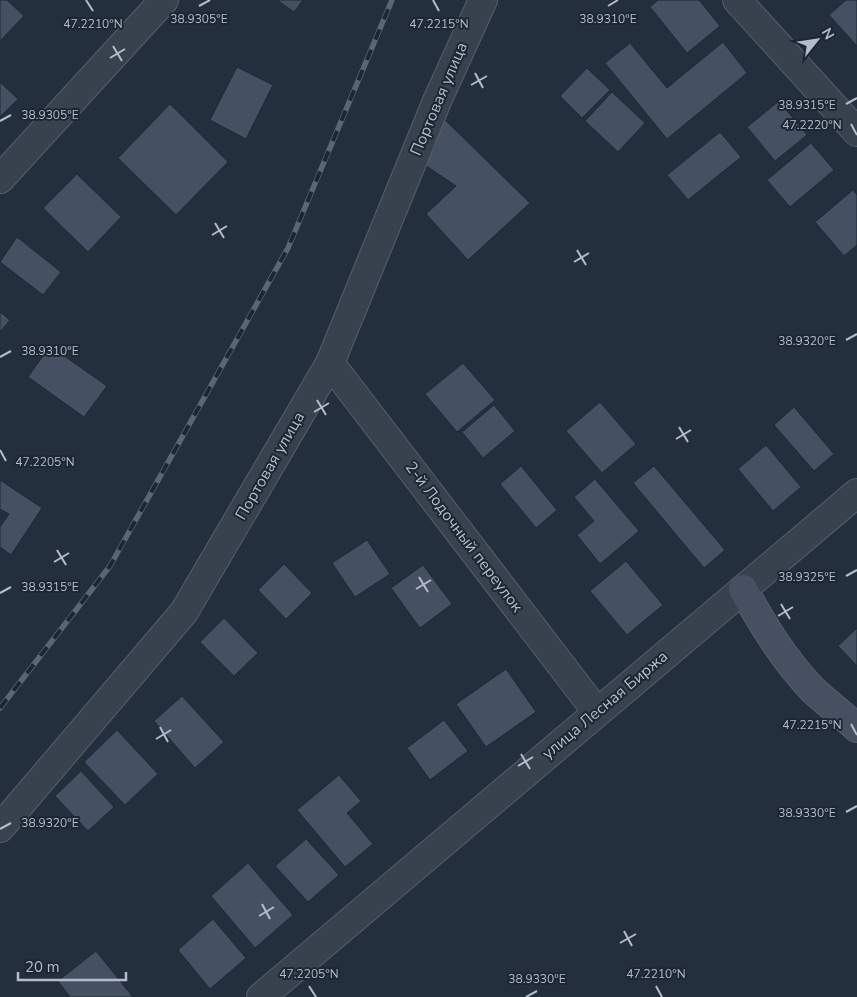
<svg xmlns="http://www.w3.org/2000/svg" width="857" height="997" font-family="'Nunito Sans',sans-serif">
<style>
.building{fill:#455162;stroke:#1f2835}
.lines{fill:none;stroke-linecap:round;stroke-linejoin:round}
.street-casing{stroke:#565f6c;stroke-width:30}
.secondary-casing{stroke:#565f6c;stroke-width:30}
.street{stroke:#38414e;stroke-width:28}
.secondary{stroke:#465061;stroke-width:28}
.rail-casing{stroke:#5a6575;stroke-width:5.5}
.rail{stroke:#1d2633;stroke-width:4;stroke-dasharray:11;stroke-linecap:butt}
.ticks{fill:none;stroke:#b4bcc9;stroke-width:2}
.labels{text-anchor:middle;dominant-baseline:central;stroke-width:4;stroke-linejoin:round;paint-order:stroke}
.street-label{font-size:16px;fill:#b4bcc9;stroke:#1d2633}
.ticks-label{font-size:12px;text-anchor:middle;fill:#b4bcc9;stroke:#1d2633;stroke-width:4;stroke-linejoin:round;paint-order:stroke}
</style>
<rect width="100%" height="100%" fill="#242f3e"/>
<g class="building">
<path d="M0,0H7L24,16L0,41Z"/>
<path d="M277,0H303L294,12Z"/>
<path d="M658,0H699L720,26L687,53L650,7Z"/>
<path d="M846,0H857V46L829,15Z"/>
<path d="M723,42L747,73L667,139L605,63L630,43L667,88Z"/>
<path d="M237,67L273,85L246,139L210,120Z"/>
<path d="M587,68L610,90L582,118L560,96Z"/>
<path d="M0,82L18,99L0,117Z"/>
<path d="M612,92L645,123L618,152L585,121Z"/>
<path d="M779,101L807,135L775,161L747,127Z"/>
<path d="M170,104L228,162L176,215L118,158Z"/>
<path d="M439,114L530,203L468,260L426,214L456,186L422,163Z"/>
<path d="M720,132L741,157L688,200L667,175Z"/>
<path d="M811,143L834,170L790,207L767,180Z"/>
<path d="M77,174L121,217L88,252L43,208Z"/>
<path d="M853,190L857,195V245L844,256L815,222Z"/>
<path d="M17,237L61,272L43,295L0,262Z"/>
<path d="M0,312L10,320L0,332Z"/>
<path d="M50,346L107,386L84,417L28,377Z"/>
<path d="M463,363L495,400L457,432L425,394Z"/>
<path d="M600,402L636,444L602,473L566,431Z"/>
<path d="M494,405L515,431L483,458L462,432Z"/>
<path d="M794,407L834,454L814,471L774,425Z"/>
<path d="M766,445L801,487L773,511L738,469Z"/>
<path d="M521,466L557,510L536,528L500,484Z"/>
<path d="M654,466L725,550L704,568L633,483Z"/>
<path d="M595,479L639,531L600,564L577,535L594,521L574,497Z"/>
<path d="M0,480L42,508L11,555L0,547V527L9,514L0,509Z"/>
<path d="M367,540L390,574L355,597L332,563Z"/>
<path d="M626,561L663,605L627,635L590,591Z"/>
<path d="M284,564L312,593L286,619L258,590Z"/>
<path d="M423,565L452,604L420,628L391,588Z"/>
<path d="M224,618L258,653L234,676L200,642Z"/>
<path d="M857,628V666L838,646Z"/>
<path d="M506,669L536,712L486,747L456,704Z"/>
<path d="M182,696L224,742L195,768L154,721Z"/>
<path d="M444,720L468,751L430,780L407,748Z"/>
<path d="M117,730L158,774L125,805L84,762Z"/>
<path d="M81,771L114,807L88,831L55,796Z"/>
<path d="M339,775L361,801L347,813L373,844L345,867L297,810Z"/>
<path d="M306,839L339,875L308,902L275,866Z"/>
<path d="M248,863L293,915L255,948L211,896Z"/>
<path d="M213,919L246,958L210,989L178,950Z"/>
<path d="M96,951L133,997H70L58,981Z"/>
</g>
<g class="lines">
<g class="street-casing">
<g id="street">
<path d="M737,0L857,132"/>
<path d="M0,179L164,0"/>
<path d="M330,363L597,712"/>
<path d="M0,828L184,612L330,363L437,101L483,0"/>
<path d="M261,997L857,493"/>
</g>
</g>
<g class="secondary-casing">
<path id="secondary" d="M743,589C763,625 784,660 813,690C827,703 843,715 857,728"/>
</g>
<use href="#street" class="street"/>
<use href="#secondary" class="secondary"/>
<g class="rail-casing">
<path id="rail" d="M0,708L110,566L288,248L392,0"/>
</g>
<use href="#rail" class="rail"/>
</g>
<path class="ticks" d="M86,0L93,11M433,0L439,11M199,6L210,0M608,6L618,0M113,46L122,61M110,58L125,49M475,73L483,88M471,85L487,76M846,104L857,98M0,121L11,115M851,124L857,135M215,223L224,238M212,235L227,226M577,250L586,265M574,262L589,253M846,340L857,334M0,357L11,351M317,400L326,415M314,412L329,403M679,427L688,442M676,439L691,430M0,450L6,461M57,550L66,565M54,562L69,553M846,576L857,570M419,577L428,592M416,589L431,580M0,593L11,587M781,604L790,619M778,616L793,607M851,724L857,735M160,727L168,742M156,739L171,730M521,754L530,769M518,766L533,757M846,812L857,806M0,829L11,823M262,904L270,919M259,916L274,907M624,931L632,946M620,943L636,934M309,986L316,997M656,986L662,997M526,997L537,991"/>
<g class="labels">
<g class="street-label">
<text transform="translate(439 99) rotate(-67)">Портовая улица</text>
<text transform="translate(270 466) rotate(-60)">Портовая улица</text>
<text transform="translate(464 537) rotate(53)">2-й Лодочный переулок</text>
<text transform="translate(605 705) rotate(-40)">улица Лесная Биржа</text>
</g>
</g>
<g class="ticks-label">
<text x="199" y="23">38.9305°E</text>
<text x="608" y="23">38.9310°E</text>
<text x="93" y="28">47.2210°N</text>
<text x="439" y="28">47.2215°N</text>
<text x="807" y="109">38.9315°E</text>
<text x="50" y="119">38.9305°E</text>
<text x="812" y="129">47.2220°N</text>
<text x="807" y="345">38.9320°E</text>
<text x="50" y="355">38.9310°E</text>
<text x="45" y="466">47.2205°N</text>
<text x="807" y="581">38.9325°E</text>
<text x="50" y="591">38.9315°E</text>
<text x="812" y="729">47.2215°N</text>
<text x="807" y="817">38.9330°E</text>
<text x="50" y="827">38.9320°E</text>
<text x="309" y="978">47.2205°N</text>
<text x="656" y="978">47.2210°N</text>
<text x="537" y="983">38.9330°E</text>
</g>
<g transform="translate(817 40) rotate(60)" stroke="#1d2633" stroke-width="4" paint-order="stroke">
<path d="M0-4L9 19L0 12L-9 19Z" fill="#b4bcc9"/>
<text y="-8" font-size="14" font-weight="bold" text-anchor="middle" fill="#b4bcc9">N</text>
</g>
<path d="M18 972v8h108v-8" fill="none" stroke="#b4bcc9" stroke-width="2.5"/>
<text x="25" y="972" font-size="15" fill="#b4bcc9" stroke="#1d2633" stroke-width="4" paint-order="stroke">20 m</text>
</svg>
